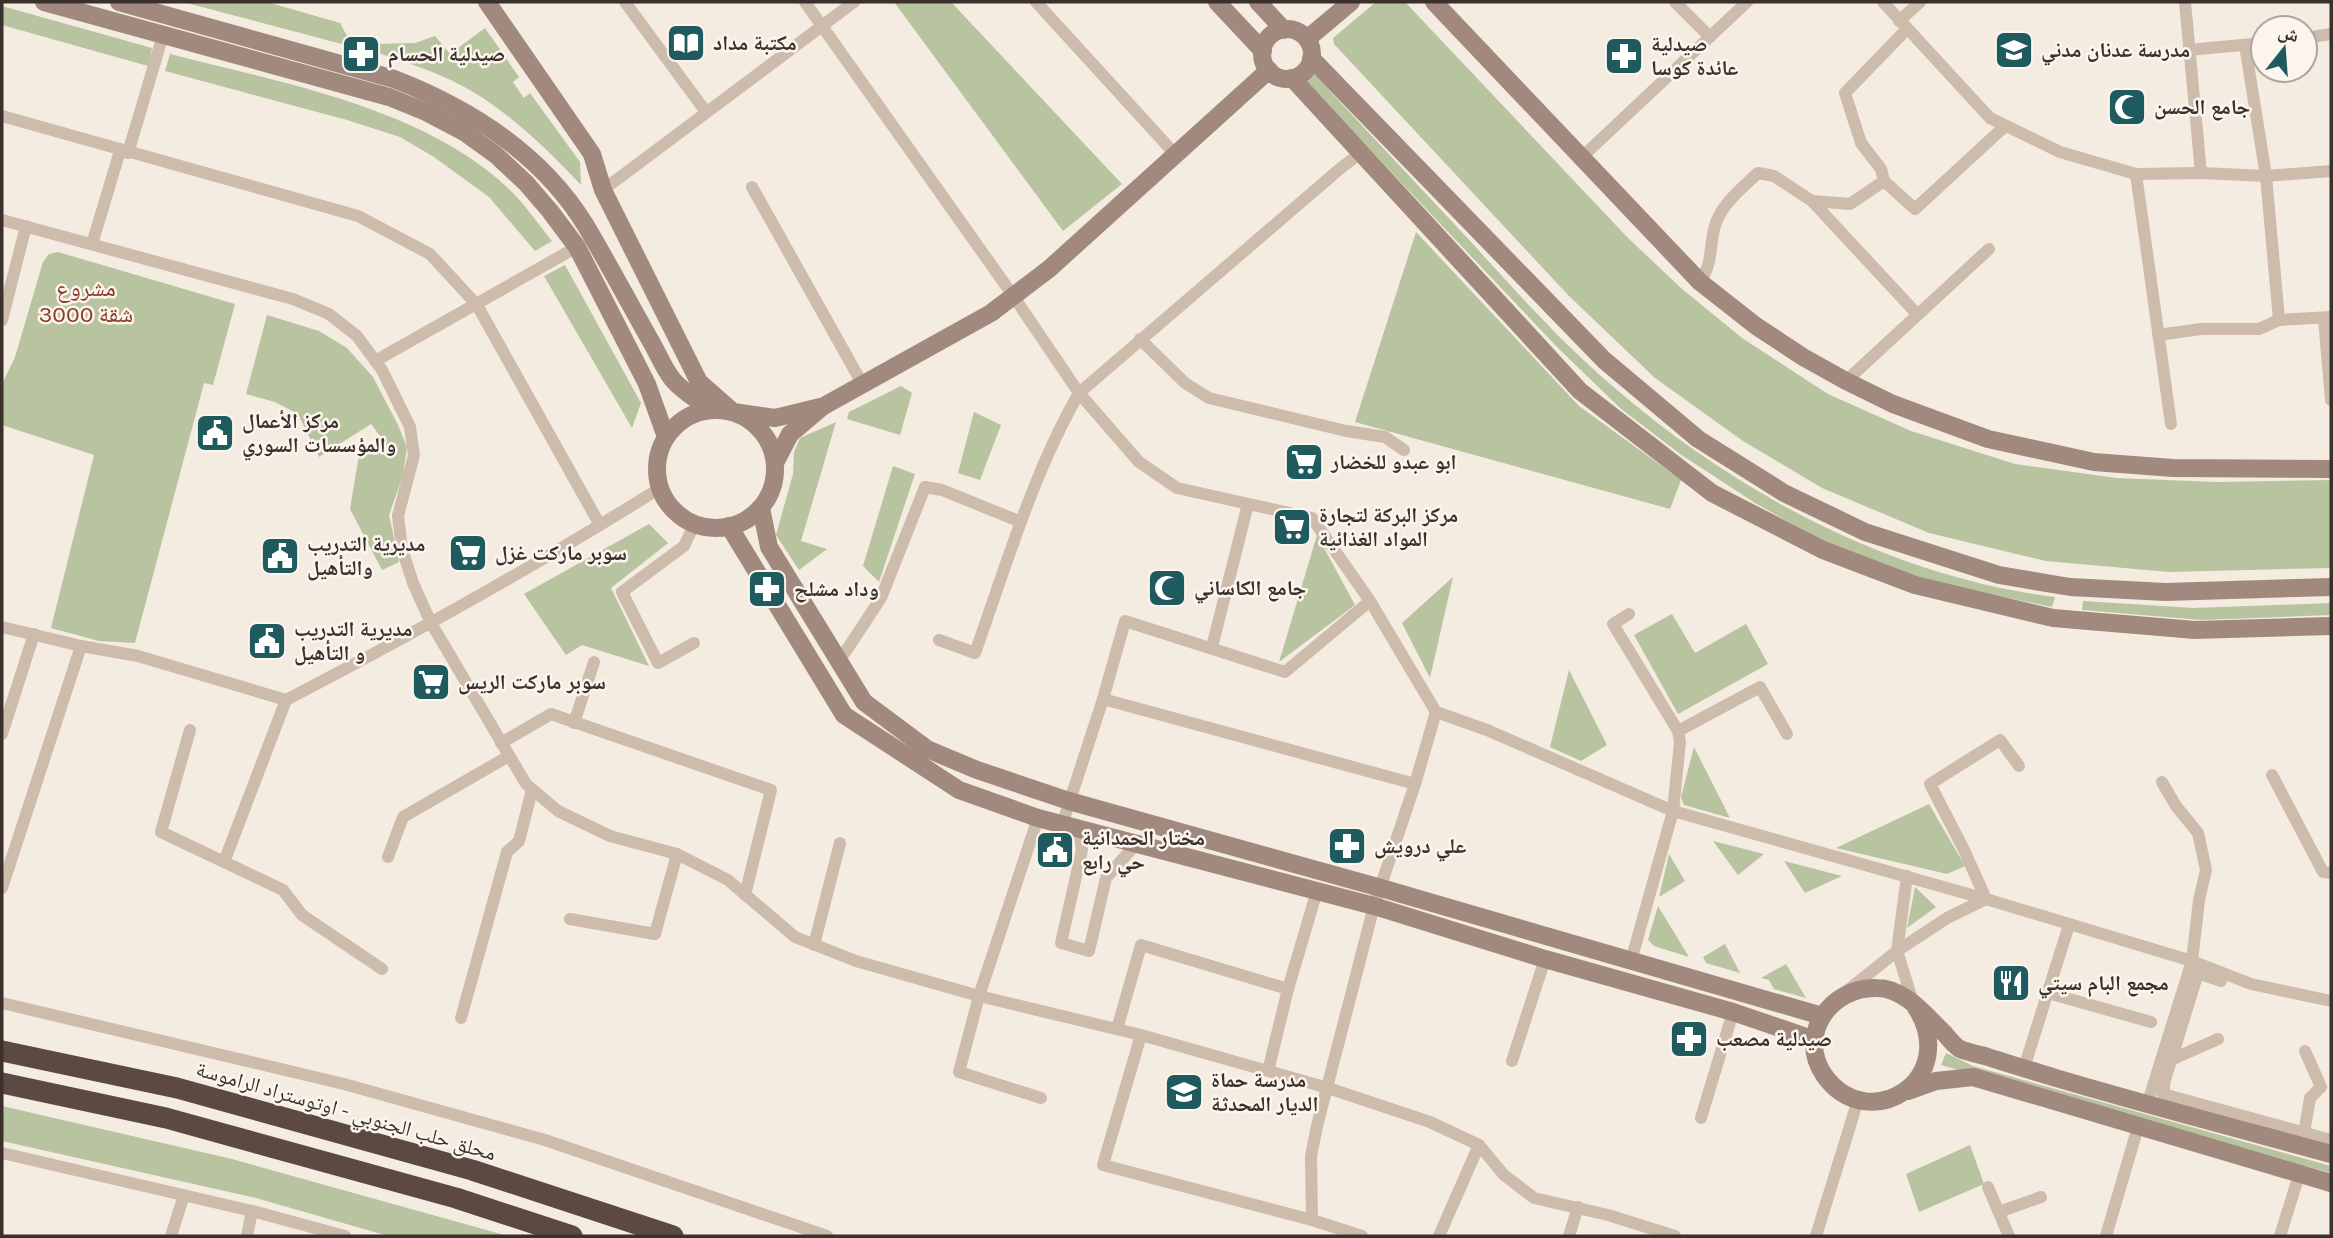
<svg xmlns="http://www.w3.org/2000/svg" width="2333" height="1238" font-family="Karla,'Noto Naskh Arabic',sans-serif">
<style>
.green{fill:#b8c4a0}
.lines{fill:none;stroke-linecap:round;stroke-linejoin:round}
.street{stroke:#cdbbac;stroke-width:12}
.secondary{stroke:#a18a7d;stroke-width:18}
.highway{stroke:#5c4a42;stroke-width:21}
.labels{text-anchor:middle;dominant-baseline:central;stroke-width:5;stroke-linejoin:round;paint-order:stroke}
.poi-label{font-size:21px;font-weight:bold;fill:#3b302b;stroke:#fbf5ee;text-anchor:start}
.street-label{font-size:21px;fill:#3b302b;stroke:#fbf5ee}
.neighbourhood-label{font-size:23px;fill:#8c3b22;stroke:#fbf5ee}
</style>
<rect width="100%" height="100%" fill="#f4ebe1"/>
<g class="green">
<path d="M183,2H267L340,23L353,47Z"/>
<path d="M894,2H951L1122,184L1063,231Z"/>
<path d="M1376,2H1405L1628,238L1681,288L1742,338L1828,394L1911,431L2015,464L2116,478L2217,482L2331,480V568L2169,572L2046,561L1929,533L1822,488L1743,441L1655,378L1568,295L1334,44L1333,38Z"/>
<path d="M2,6L152,48L148,66L2,25Z"/>
<path d="M485,28L519,77L513,82L524,98L530,93L580,162L581,185C549,151 515,118 475,93C442,73 405,62 369,50L376,44L415,43L435,36L450,54Z"/>
<path d="M170,54C282,83 427,108 512,192C526,206 539,225 552,241L535,251L489,197L434,157L400,137L347,120L165,71Z"/>
<path d="M1313,73C1366,130 1419,186 1472,243C1518,294 1565,346 1617,390C1740,495 1893,577 2055,597L2052,607L1931,582L1821,540L1755,503L1680,454L1620,408L1557,347L1304,80Z"/>
<path d="M1416,232L1579,406L1681,480L1670,509L1355,422Z"/>
<path d="M58,252L235,304L213,385L204,383L135,643L99,641L51,628L94,455L2,425V384L15,357L43,262L49,254Z"/>
<path d="M565,265L641,403L632,428L544,276Z"/>
<path d="M267,315L319,331L347,348L373,377L398,425L407,447L403,475L389,515L399,562L382,570L350,509L359,455L383,440L371,424L319,457L298,414L275,402L246,394Z"/>
<path d="M901,386L912,393L900,435L847,419L849,412Z"/>
<path d="M974,412L1001,425L980,480L958,473Z"/>
<path d="M836,422L801,541L827,549L799,570L776,535L793,474L794,452L800,438Z"/>
<path d="M893,466L915,474L879,582L863,566Z"/>
<path d="M649,524L668,543L611,588L649,666L582,645L566,655L524,594Z"/>
<path d="M1317,535L1355,605L1279,662Z"/>
<path d="M1453,577L1430,678L1402,623Z"/>
<path d="M2083,601L2194,608L2331,603V615L2201,620L2082,610Z"/>
<path d="M1672,614L1695,653L1746,624L1768,664L1678,714L1634,635Z"/>
<path d="M1569,670L1607,745L1581,761L1550,747Z"/>
<path d="M1694,747L1730,818L1684,805L1681,797Z"/>
<path d="M1929,804L1965,866L1947,874L1836,848Z"/>
<path d="M1713,841L1764,854L1738,875Z"/>
<path d="M1669,854L1685,881L1659,897Z"/>
<path d="M1784,861L1842,876L1805,893Z"/>
<path d="M1915,887L1936,907L1907,928Z"/>
<path d="M1658,906L1689,957L1654,946L1648,940Z"/>
<path d="M1725,944L1740,973L1706,963L1703,957Z"/>
<path d="M1786,964L1806,998L1774,989L1769,980L1761,978Z"/>
<path d="M1946,1053L1973,1066L2331,1166V1173L1941,1065Z"/>
<path d="M2,1106L232,1159L508,1236H388L256,1198L2,1141Z"/>
<path d="M1970,1145L1984,1184L1919,1212L1906,1174Z"/>
</g>
<g class="lines">
<g class="street">
<path d="M625,2L706,112"/>
<path d="M805,2L1014,297L1079,393L1139,462L1177,488L1312,518L1370,601L1436,712L1487,730L1673,811L1986,899L1964,850L1930,784L2000,740L2019,766"/>
<path d="M1036,2L1175,154"/>
<path d="M1675,2L1710,37"/>
<path d="M1883,2L1990,118L2060,152L2136,174L2201,173L2266,176L2331,171"/>
<path d="M2185,2L2201,173"/>
<path d="M1899,21L1920,2"/>
<path d="M2305,38L2331,34"/>
<path d="M2245,45L2266,176L2279,320"/>
<path d="M2189,50L2263,43"/>
<path d="M2,116L358,216L430,254L477,305L600,525"/>
<path d="M128,153L163,35"/>
<path d="M1582,157L1747,2"/>
<path d="M2136,174L2171,424"/>
<path d="M1884,181L1881,169L1861,143L1845,93L1907,29"/>
<path d="M752,187L863,385"/>
<path d="M603,190L854,2"/>
<path d="M1812,201L1917,314"/>
<path d="M2,220L293,299L329,314L357,336L382,370L410,427L414,455L398,516L402,549L413,583L431,623L526,784L558,811L610,836L677,854L728,880L795,937L856,961L979,996L1141,1035L1328,1088L1430,1122L1479,1145L1504,1175L1534,1198L1608,1215L1675,1236"/>
<path d="M92,244L120,151"/>
<path d="M1700,282C1713,261 1709,252 1714,229C1719,206 1742,188 1758,173L1774,176L1812,201L1850,204L1884,181L1915,209L2004,127"/>
<path d="M2324,319L2331,400"/>
<path d="M2,320L26,226"/>
<path d="M2158,335L2201,329H2259L2279,320L2331,317"/>
<path d="M1140,339L1185,383L1209,398L1346,431L1385,437L1404,450"/>
<path d="M375,361L577,247"/>
<path d="M1846,381L1989,249"/>
<path d="M1629,614L1613,624L1678,731L1680,742L1673,811L1631,961"/>
<path d="M2,627L81,646L138,656L286,700"/>
<path d="M939,640L975,653C1006,566 1033,473 1079,393L1342,167L1361,153"/>
<path d="M694,643L658,663L622,592L684,546L695,523"/>
<path d="M1212,647L1248,504"/>
<path d="M838,663L881,598L925,487L942,490L1021,522"/>
<path d="M1103,699L1415,784"/>
<path d="M574,723L594,662"/>
<path d="M190,730L161,832L283,890L302,915L382,969"/>
<path d="M1678,731L1760,687L1787,734"/>
<path d="M2,734L34,634"/>
<path d="M501,743L551,714L771,790L745,895"/>
<path d="M2272,775L2323,872L2331,873"/>
<path d="M1038,818L979,996L959,1072L1041,1098"/>
<path d="M1062,825L1103,699L1125,621L1285,672L1370,601"/>
<path d="M1079,829L1082,850L1061,943L1089,951L1106,878L1136,844"/>
<path d="M388,857L403,817L509,756"/>
<path d="M224,862L286,700C413,634 539,564 660,488"/>
<path d="M2,888L81,646"/>
<path d="M570,919L655,934L677,854"/>
<path d="M814,945L840,843"/>
<path d="M2221,981L2198,973L2165,1080L2163,1094L2331,1140"/>
<path d="M1288,989L1317,891"/>
<path d="M1847,991L1897,951L1907,876"/>
<path d="M2048,993L2151,1022"/>
<path d="M2,1003L344,1084L545,1140L827,1236"/>
<path d="M1914,1005L1897,951L1947,918L1986,899L2192,961L2251,984L2331,1001"/>
<path d="M461,1018L507,852L519,841L532,790"/>
<path d="M1117,1029L1141,945L1288,989L1268,1071"/>
<path d="M1141,1035L1103,1165L1312,1220"/>
<path d="M1512,1061L1545,959"/>
<path d="M2166,1062L2218,1039"/>
<path d="M2024,1068L2069,925"/>
<path d="M2147,1105L2192,961L2199,900L2206,870L2198,833L2176,806L2162,782"/>
<path d="M1701,1118L1733,1012"/>
<path d="M2304,1133L2310,1098L2321,1087L2305,1051"/>
<path d="M2,1153L252,1211L345,1236"/>
<path d="M1988,1187L2009,1236"/>
<path d="M1999,1212L2041,1197"/>
<path d="M171,1236L184,1195"/>
<path d="M247,1236L252,1211"/>
<path d="M1362,1236L1312,1220L1311,1156L1317,1126L1374,906L1415,784L1436,712"/>
<path d="M1439,1236L1479,1145"/>
<path d="M1569,1236L1578,1207"/>
<path d="M1816,1236L1858,1100"/>
<path d="M2106,1236L2138,1127"/>
<path d="M2280,1236L2299,1175"/>
</g>
<g class="secondary">
<path d="M44,2L389,97L426,112L464,132L496,155L526,183L550,211L577,247L647,384L666,437"/>
<path d="M119,2L394,79C471,109 542,154 586,226C608,263 628,301 649,338C657,351 663,368 673,380C683,392 700,401 711,410"/>
<path d="M487,2L592,154L603,190L699,382L733,412L775,418L820,407"/>
<path d="M1217,2L1263,51"/>
<path d="M1258,2L1284,30"/>
<path d="M1434,2L1700,282L1756,326L1803,357L1846,381L1893,404L1988,439L2094,462L2173,468L2331,469"/>
<circle cx="1287" cy="54" r="25"/>
<path d="M1307,39L1351,2"/>
<path d="M1311,58L1604,360L1698,439L1784,493L1865,532L1999,575L2070,587L2165,592L2331,587"/>
<path d="M1292,78L1580,391L1712,493L1823,550L1915,585L2053,618L2195,630L2331,626"/>
<circle cx="716" cy="469" r="59"/>
<path d="M775,463L790,434L822,407L991,313L1049,269L1269,70"/>
<path d="M761,508L769,547L864,702L927,749L977,770L1069,801L1381,888L1822,1016"/>
<path d="M729,526L844,715L959,790L1038,818L1374,906L1545,959L1733,1012L1815,1040"/>
<path d="M1915,1006C1963,1079 1868,1138 1824,1075C1796,1034 1832,986 1877,988C1905,988 1926,1016 1945,1034C1949,1039 1955,1046 1960,1049C1967,1052 1977,1054 1985,1056C2009,1064 2033,1071 2056,1078C2147,1105 2239,1129 2331,1154"/>
<path d="M1908,1091L1936,1081L1973,1077L2331,1183"/>
</g>
<g class="highway">
<path d="M2,1051L177,1088L472,1170L673,1236"/>
<path d="M2,1083L166,1118L456,1198L572,1236"/>
</g>
</g>
<defs>
<g id="library-square" transform="scale(2.0125)"><rect x="-9" y="-9" width="18" height="18" rx="4" fill="#1f5a5e" stroke="#fbf5ee"/><path d="M-6-4Q-3-5.5-.7-3.5V5Q-3 3-6 4ZM6-4Q3-5.5 .7-3.5V5Q3 3 6 4Z" fill="#fff"/></g>
<g id="school-square" transform="scale(2.0125)"><rect x="-9" y="-9" width="18" height="18" rx="4" fill="#1f5a5e" stroke="#fbf5ee"/><path d="M0-5L7-2L0 1L-7-2ZM-4 1L0 2.5L4 1V4Q0 6-4 4Z" fill="#fff"/></g>
<g id="pharmacy-square" transform="scale(2.0125)"><rect x="-9" y="-9" width="18" height="18" rx="4" fill="#1f5a5e" stroke="#fbf5ee"/><path d="M-2-6h4v4h4v4h-4v4h-4v-4h-4v-4h4Z" fill="#fff"/></g>
<g id="mosque-square" transform="scale(2.0125)"><rect x="-9" y="-9" width="18" height="18" rx="4" fill="#1f5a5e" stroke="#fbf5ee"/><path d="M3.5-4.9A6 6 0 1 0 3.5 4.9A5 5 0 1 1 3.5-4.9Z" fill="#fff"/></g>
<g id="civic-square" transform="scale(2.0125)"><rect x="-9" y="-9" width="18" height="18" rx="4" fill="#1f5a5e" stroke="#fbf5ee"/><path d="M-.6-6.5H3V-4.5H.6V-3L4-1V1h2V6H-6V1h2V-1L-.6-3ZM-1.2 2.5V6h2.4V2.5Z" fill="#fff"/></g>
<g id="supermarket-square" transform="scale(2.0125)"><rect x="-9" y="-9" width="18" height="18" rx="4" fill="#1f5a5e" stroke="#fbf5ee"/><path d="M-6-5.5h2.5l.6 2H6L4.5 2H-2.5L-4.4-4H-6ZM-1.5 3.2a1.3 1.3 0 1 0 .1 0ZM3 3.2a1.3 1.3 0 1 0 .1 0Z" fill="#fff"/></g>
<g id="restaurant-square" transform="scale(2.0125)"><rect x="-9" y="-9" width="18" height="18" rx="4" fill="#1f5a5e" stroke="#fbf5ee"/><path d="M-5-6h1v4h1v-4h1v4h1v-4h1v5L-1.5 .5V6h-2V.5L-5-1ZM5-6V6H3V1.5H1.5Q1.5-4 5-6Z" fill="#fff"/></g>
</defs>
<g fill-rule="evenodd">
<use href="#library-square" x="686" y="43"/>
<use href="#school-square" x="2014" y="50"/>
<use href="#pharmacy-square" x="361" y="54"/>
<use href="#pharmacy-square" x="1624" y="56"/>
<use href="#mosque-square" x="2127" y="107"/>
<use href="#civic-square" x="215" y="433"/>
<use href="#supermarket-square" x="1304" y="462"/>
<use href="#supermarket-square" x="1292" y="527"/>
<use href="#supermarket-square" x="468" y="553"/>
<use href="#civic-square" x="280" y="556"/>
<use href="#mosque-square" x="1167" y="588"/>
<use href="#pharmacy-square" x="767" y="589"/>
<use href="#civic-square" x="267" y="641"/>
<use href="#supermarket-square" x="431" y="682"/>
<use href="#pharmacy-square" x="1347" y="846"/>
<use href="#civic-square" x="1055" y="850"/>
<use href="#restaurant-square" x="2011" y="983"/>
<use href="#pharmacy-square" x="1689" y="1039"/>
<use href="#school-square" x="1184" y="1092"/>
</g>
<g class="labels">
<g class="poi-label">
<text x="713" y="43">مكتبة مداد</text>
<text x="1651" y="44">صيدلية<tspan x="1651" dy="24">عائدة كوسا</tspan></text>
<text x="2041" y="50">مدرسة عدنان مدني</text>
<text x="388" y="54">صيدلية الحسام</text>
<text x="2154" y="107">جامع الحسن</text>
<text x="242" y="421">مركز الأعمال<tspan x="242" dy="24">والمؤسسات السوري</tspan></text>
<text x="1331" y="462">ابو عبدو للخضار</text>
<text x="1319" y="515">مركز البركة لتجارة<tspan x="1319" dy="24">المواد الغذائية</tspan></text>
<text x="307" y="544">مديرية التدريب<tspan x="307" dy="24">والتأهيل</tspan></text>
<text x="495" y="553">سوبر ماركت غزل</text>
<text x="1194" y="588">جامع الكاساني</text>
<text x="794" y="589">وداد مشلح</text>
<text x="294" y="629">مديرية التدريب<tspan x="294" dy="24">و التأهيل</tspan></text>
<text x="458" y="682">سوبر ماركت الريس</text>
<text x="1082" y="838">مختار الحمدانية<tspan x="1082" dy="24">حي رابع</tspan></text>
<text x="1374" y="846">علي درويش</text>
<text x="2038" y="983">مجمع البام سيتي</text>
<text x="1716" y="1039">صيدلية مصعب</text>
<text x="1211" y="1080">مدرسة حماة<tspan x="1211" dy="24">الديار المحدثة</tspan></text>
</g>
<g class="street-label">
<text transform="translate(346 1111) rotate(16)">محلق حلب الجنوبي - اوتوستراد الراموسة</text>
</g>
<g class="neighbourhood-label">
<text x="86" y="288">مشروع<tspan x="86" dy="26">3000 شقة</tspan></text>
</g>
</g>
<rect width="2333" height="1238" fill="none" stroke="#3b302b" stroke-width="7"/>
<g transform="translate(2284 49) rotate(17)"><circle r="33" fill="#fbf5ee" stroke="#aea6a0" stroke-width="2"/>
<path d="M0-5L12 26L0 18L-12 26Z" fill="#1f5a5e"/>
<text y="-10" font-size="19" font-weight="bold" text-anchor="middle" fill="#3b302b">ش</text>
</g>
</svg>
